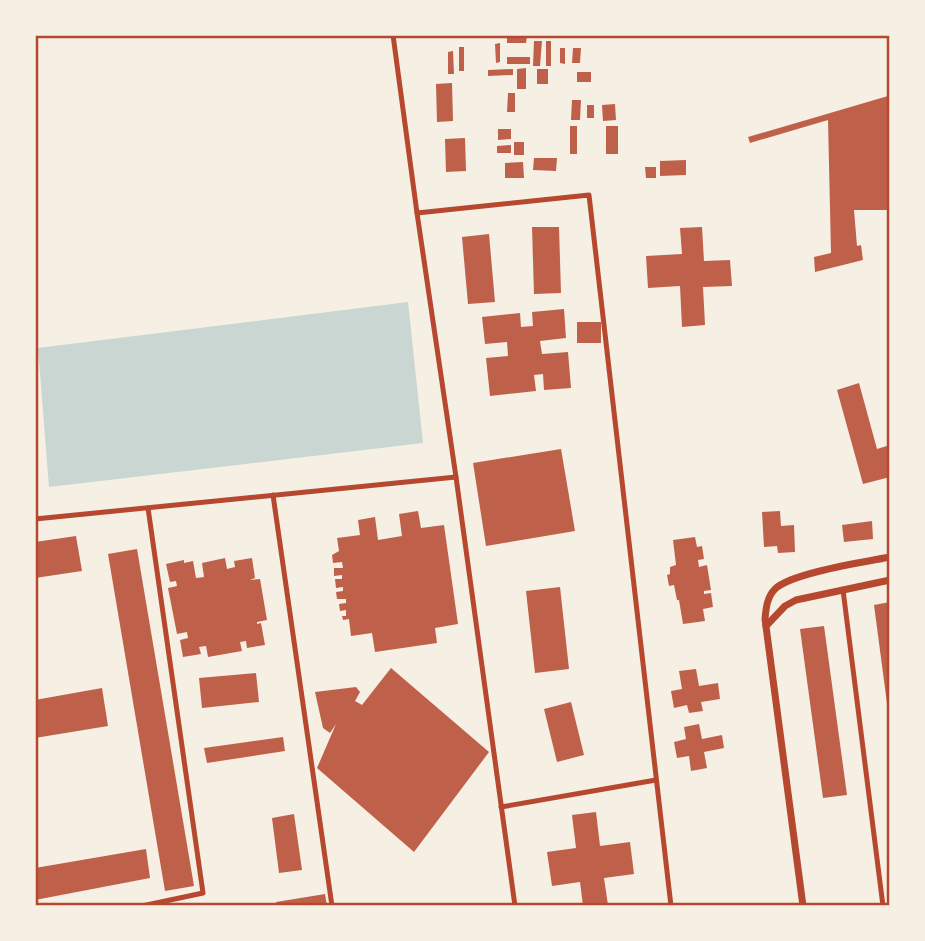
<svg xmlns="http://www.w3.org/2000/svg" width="925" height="941" font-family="Quicksand,sans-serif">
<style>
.water{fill:#c9d6d2}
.building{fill:#bf614a}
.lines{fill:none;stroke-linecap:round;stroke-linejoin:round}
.service{stroke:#b5482f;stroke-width:5}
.minor{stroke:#b5482f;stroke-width:7}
.neatline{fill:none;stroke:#b5482f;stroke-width:2.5}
</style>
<rect width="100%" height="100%" fill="#f6efe4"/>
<path class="water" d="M408,302L423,443L49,487L38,348Z"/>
<g class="building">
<path d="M507,36H527L526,43H507Z"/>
<path d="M534,41H542L540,66H533Z"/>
<rect x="546" y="41" width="5" height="25"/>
<path d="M500,43V62L496,63L495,44Z"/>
<rect x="459" y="47" width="5" height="24"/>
<path d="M560,48H565V64L560,63Z"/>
<path d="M573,48H581L580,63H572Z"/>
<path d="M453,51L454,74H448V52Z"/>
<rect x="507" y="57" width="23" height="7"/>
<path d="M526,68V89H517V69Z"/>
<path d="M513,69V75L488,76V70Z"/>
<rect x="537" y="69" width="11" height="15"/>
<rect x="577" y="72" width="14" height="10"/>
<path d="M452,83L453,121L437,122L436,84Z"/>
<path d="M508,93H515V112H507Z"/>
<path d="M888,96L890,104V210H854L857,246L861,245L863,260L815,272L814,257L831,253L828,120L750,143L748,137Z"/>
<path d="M572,100H581L580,120H571Z"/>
<path d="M615,104L616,120L603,121L602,105Z"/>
<rect x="587" y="105" width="7" height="13"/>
<rect x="570" y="126" width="7" height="28"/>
<rect x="606" y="126" width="12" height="28"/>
<path d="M498,129H511V139L498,140Z"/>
<path d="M465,138L466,171L446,172L445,139Z"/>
<rect x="514" y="142" width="10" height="13"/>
<path d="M511,145V153H497V146Z"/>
<path d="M534,158H557L556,171L533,170Z"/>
<path d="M686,160V175L660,176V161Z"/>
<path d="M523,162L524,178H505V163Z"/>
<path d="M645,167H656V178H646Z"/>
<path d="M532,227H559L561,293L534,294Z"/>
<path d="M702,227L704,261L730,260L732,286L703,287L705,325L682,327L680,286L648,288L646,256L682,254L680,228Z"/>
<path d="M489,234L495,302L468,304L462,237Z"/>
<path d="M564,309L566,338L540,341L542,354L568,352L571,388L544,390L543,374L534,375L536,391L490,396L486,358L508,356L507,342L485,344L482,317L520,313L521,327L533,326L532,312Z"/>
<rect x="577" y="322" width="24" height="21"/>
<path d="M859,383L877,449L890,445V477L863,484L837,390Z"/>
<path d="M561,449L575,531L486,546L473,463Z"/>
<path d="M418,511L421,528L444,525L458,624L435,628L437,643L375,652L372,633L351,636L349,619L343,620L342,616H346V610L340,611L339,604L346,603V599H337L336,592L343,591V587L336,588L335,579H342V575L334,576V568H343L342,562L333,563L332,555L339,551L337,538L360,535L358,520L375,517L378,540L402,536L399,514Z"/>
<path d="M780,511L781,526L794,525L795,552L778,553L777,546L764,547L762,512Z"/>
<path d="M872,521L873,539L844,542L842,525Z"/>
<path d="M76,536L82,571L35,578V542Z"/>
<path d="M695,537L697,547L702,546L704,559L698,560L699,567L707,565L711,590L704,591V594L711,593L713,607L703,609L705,621L683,624L679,600H677L674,585L669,586L667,575L670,574V567L676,565L673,540Z"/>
<path d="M137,549L194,886L165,891L108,554Z"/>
<path d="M225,558L227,569L235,567L234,561L252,558L255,578L250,580L260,579L267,620L257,622V624L261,623L265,645L247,648L246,641L240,642L242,651L208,657L206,646L199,647L201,654L183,657L180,640L188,638L187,632L177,634L168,588L177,586L176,581L170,582L166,564L184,560V563L193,561L196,578L204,577L202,563Z"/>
<path d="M560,587L569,669L535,673L526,591Z"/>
<path d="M890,602V711H888L874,605Z"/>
<path d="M824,626L847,795L823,798L800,629Z"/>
<path d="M391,668L489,752L414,852L317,768L336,724L330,733L323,728L315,692L356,687L360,692L355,701L362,705Z"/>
<path d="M696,669L699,686L718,683L720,699L701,702L703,711L689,713L687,705L674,708L671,691L682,689L679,671Z"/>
<path d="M256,673L259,702L202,708L199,678Z"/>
<path d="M102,688L108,726L35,738V700Z"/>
<path d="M571,702L584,755L557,762L544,709Z"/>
<path d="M699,724L702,739L722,735L724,748L704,752L707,768L691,771L689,756L677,758L674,742L686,739L684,727Z"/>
<path d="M283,737L285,751L207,763L204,748Z"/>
<path d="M596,812L600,846L630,842L634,874L604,878L608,905L583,906L580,882L552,886L547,852L576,848L572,815Z"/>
<path d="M294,814L302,870L279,873L272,818Z"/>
<path d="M146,849L150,878L35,900V868Z"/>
<path d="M325,894L327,906H277L276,902Z"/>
</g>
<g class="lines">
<g class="service">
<path d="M393,35L417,213L456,477L515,906"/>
<path d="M417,213L589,195L671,906"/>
<path d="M273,495L332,906"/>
<path d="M35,519L456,477"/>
<path d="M843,590L883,906"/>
<path d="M501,807L656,780"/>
<path d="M142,906L203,893L148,508"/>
</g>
<g class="minor">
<path d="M766,626L785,606L796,600L890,580"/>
<path d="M803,906L765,619C766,608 767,597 775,589C791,573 865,562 890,557"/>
</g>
</g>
<rect width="925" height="941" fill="none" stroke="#f6efe4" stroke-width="74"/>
<rect x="37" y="37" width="851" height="867" class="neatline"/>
</svg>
